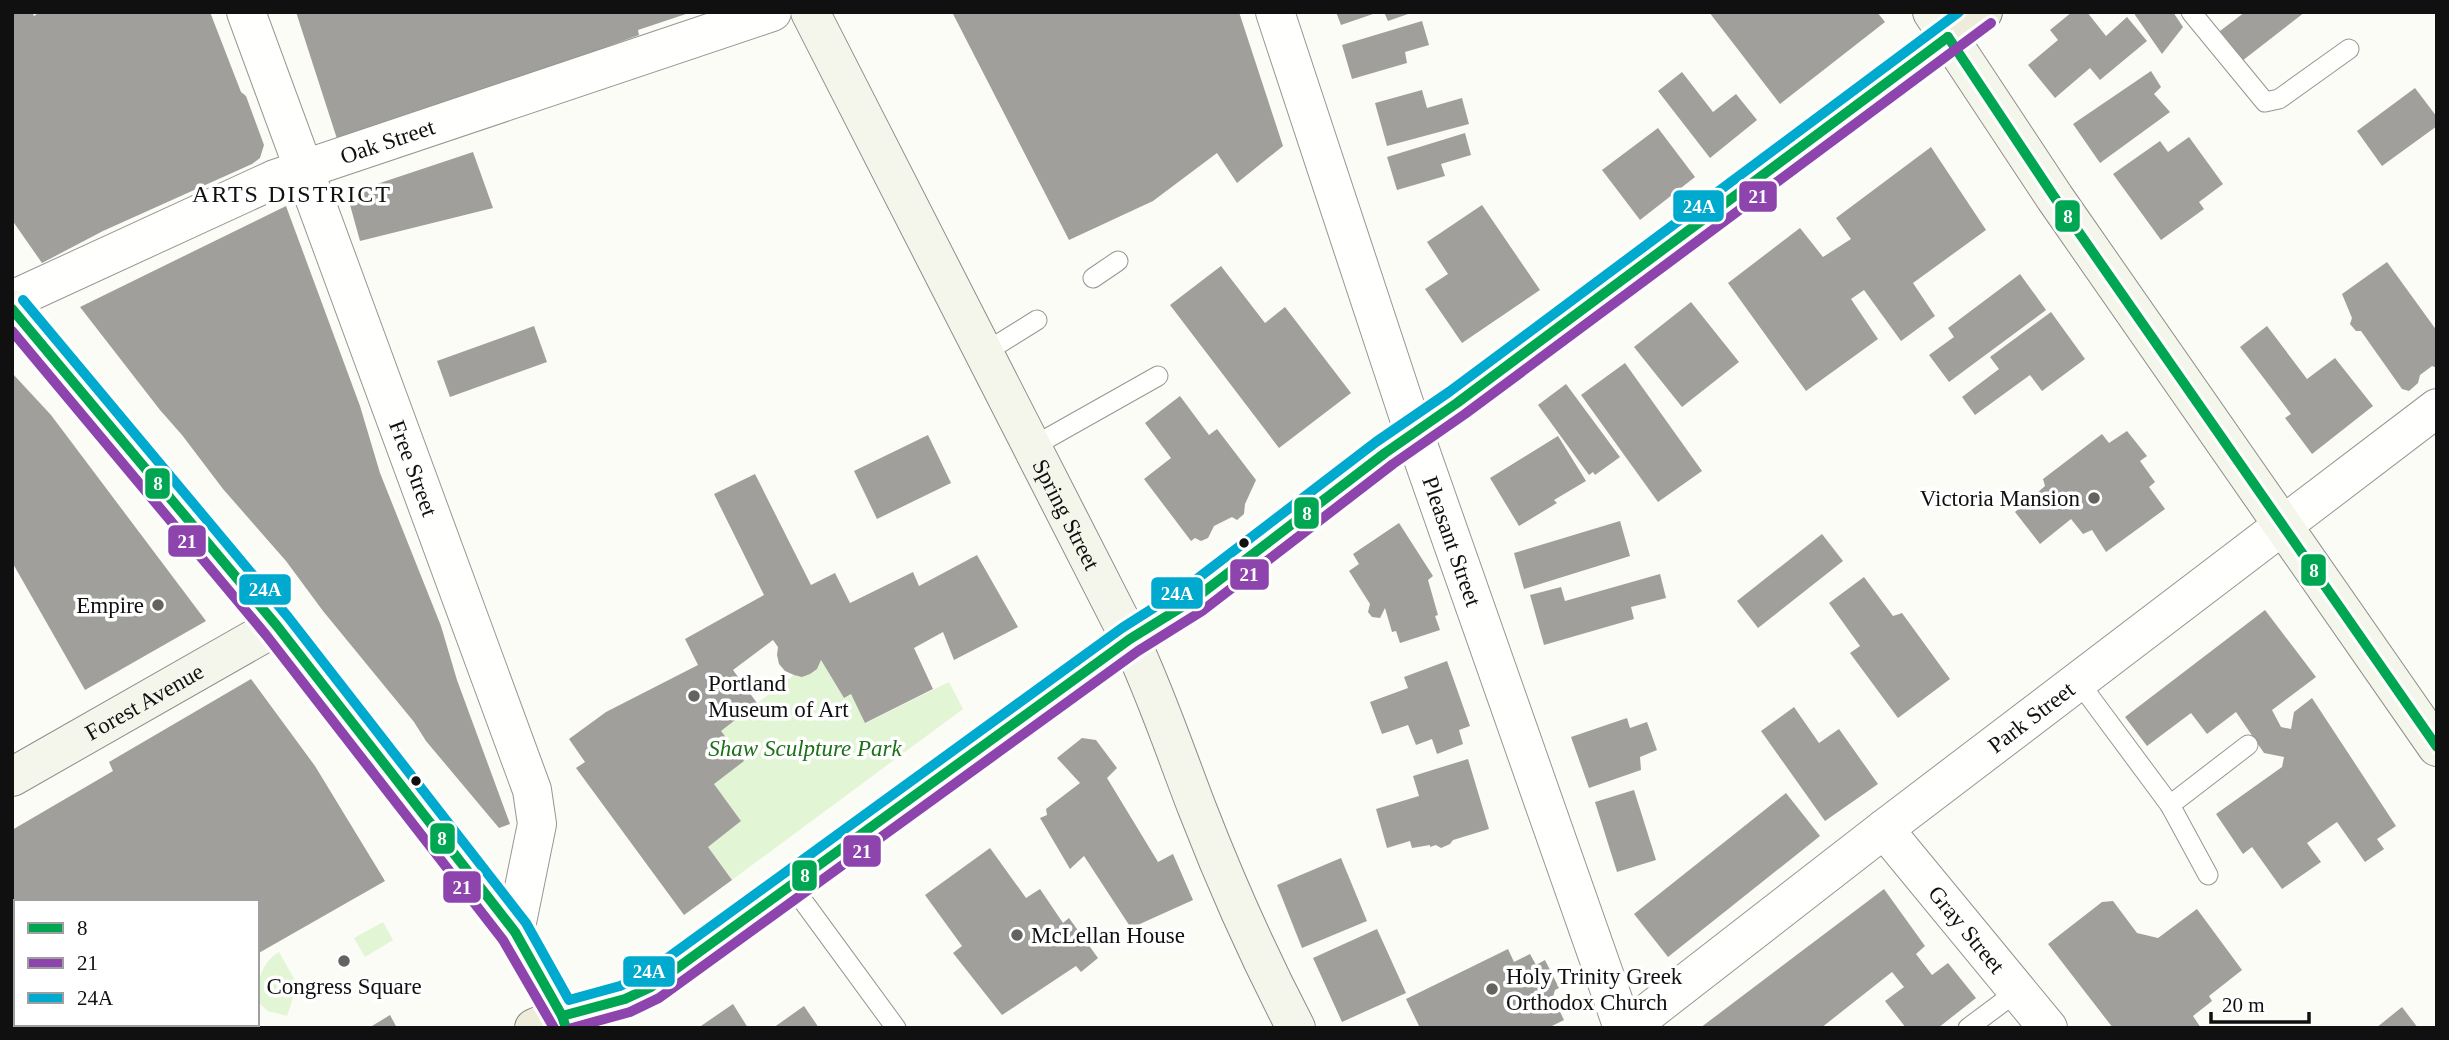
<svg xmlns="http://www.w3.org/2000/svg" width="2449" height="1040" font-family="Georgia,serif">
<style>
.green{fill:#e2f5d4}
.building{fill:#a09f9b}
.lines{fill:none;stroke-linecap:round;stroke-linejoin:round}
.lane-casing{stroke:#969694;stroke-width:21}
.street-casing{stroke:#969694;stroke-width:40}
.secondary-casing{stroke:#8d8d8b;stroke-width:40}
.primary-casing{stroke:#848481;stroke-width:40}
.lane{stroke:#fffffe;stroke-width:19}
.street{stroke:#fffffe;stroke-width:38}
.secondary{stroke:#f5f6eb;stroke-width:38}
.primary{stroke:#eeecda;stroke-width:38}
.bus-1-casing{stroke:#fff;stroke-width:16}
.bus-2-casing{stroke:#fff;stroke-width:16}
.bus-3-casing{stroke:#fff;stroke-width:16}
.bus-1{stroke:#00a651;stroke-width:10}
.bus-2{stroke:#8e44ad;stroke-width:10}
.bus-3{stroke:#00a9ce;stroke-width:10}
.poi-dot{fill:#636361;stroke:#fff;stroke-width:2.5}
.bus-dot{fill:#101010;stroke:#fff;stroke-width:2.5}
.labels{text-anchor:middle;dominant-baseline:central;stroke-width:7;stroke-linejoin:round;paint-order:stroke}
.street-label{font-size:23px;fill:#101010;stroke:#fff}
.poi-label{font-size:23px;fill:#101010;stroke:#fff;text-anchor:start}
.park-label{font-size:23px;font-style:italic;fill:#1c7118;stroke:#fff}
.neighbourhood-label{font-size:24px;letter-spacing:2px;fill:#101010;stroke:#fff}
.line-badge{stroke:#fff;stroke-width:2.5}
.badge-label{font-size:19px;text-anchor:middle;font-weight:bold;fill:#fff}
</style>
<rect width="100%" height="100%" fill="#fcfcf7"/>
<g class="green">
<path d="M821,660L844,698L851,694L866,723L949,682L963,709L732,880L708,847L741,821L714,784L721,731L794,675C807,677 815,673 821,660Z"/>
<path d="M383,922L393,940L365,957L354,938Z"/>
<path d="M279,952L302,993L293,998L287,1016L268,1011L257,1001C257,981 262,962 279,952Z"/>
</g>
<g class="building">
<path d="M12,12H32L34,16L40,12H210L241,92L246,96L264,145L260,158L252,164L103,231L42,263L12,220Z"/>
<path d="M296,12H689V13L638,30L639,35L339,145Z"/>
<path d="M952,12H1239L1283,146L1237,183L1217,153L1153,201L1069,240Z"/>
<path d="M1336,12H1376V13L1341,25Z"/>
<path d="M1384,12H1411V13L1388,21Z"/>
<path d="M1709,12H1877L1885,22L1780,104Z"/>
<path d="M2072,12H2087L2106,36L2127,17L2147,41L2100,80L2090,68L2055,98L2028,65L2058,40L2050,30Z"/>
<path d="M2133,12H2173L2183,27L2162,54Z"/>
<path d="M2245,12H2305L2242,61L2220,31Z"/>
<path d="M1422,21L1429,45L1405,52L1407,63L1352,79L1342,45Z"/>
<path d="M2151,71L2161,87L2154,94L2170,112L2100,163L2073,124Z"/>
<path d="M1682,72L1713,112L1736,94L1757,120L1710,158L1658,91Z"/>
<path d="M2415,88L2437,117V126L2382,166L2357,131Z"/>
<path d="M1422,90L1427,108L1462,98L1469,124L1387,146L1375,103Z"/>
<path d="M1658,128L1695,177L1640,220L1602,170Z"/>
<path d="M1465,133L1471,155L1441,164L1445,176L1397,190L1387,157Z"/>
<path d="M2189,137L2223,184L2199,202L2204,209L2161,240L2113,174L2160,141L2168,152Z"/>
<path d="M1931,147L1986,230L1913,283L1935,316L1901,341L1864,290L1851,299L1878,339L1806,391L1728,283L1800,228L1823,257L1851,239L1836,218Z"/>
<path d="M473,152L493,208L360,241L347,194Z"/>
<path d="M1482,205L1540,290L1462,343L1425,289L1448,274L1427,242Z"/>
<path d="M286,206L360,406L380,473L441,626L457,680L510,824L499,828L426,741L414,722L323,611L286,561L223,489L182,435L160,410L80,307Z"/>
<path d="M2387,262L2437,331V368L2432,366L2420,375L2418,383L2409,391L2402,389L2361,331H2356L2350,324L2352,318L2342,294Z"/>
<path d="M1221,266L1265,323L1285,307L1351,393L1279,448L1170,305Z"/>
<path d="M2020,274L2046,310L1949,382L1929,355L1954,337L1948,328Z"/>
<path d="M1691,302L1739,362L1682,407L1634,347Z"/>
<path d="M2051,312L2085,359L2042,391L2030,375L1975,415L1962,397L1999,369L1990,357Z"/>
<path d="M534,326L547,362L450,397L437,361Z"/>
<path d="M2267,326L2307,379L2335,358L2373,406L2312,454L2285,418L2291,414L2240,347Z"/>
<path d="M1625,363L1702,471L1658,502L1581,395Z"/>
<path d="M12,373L51,415L206,621L85,690L12,562Z"/>
<path d="M1566,384L1620,457L1595,475L1593,472L1589,475L1538,405Z"/>
<path d="M1180,396L1209,435L1217,429L1256,480L1245,504L1244,514L1237,520L1232,517L1214,526L1208,538L1201,541L1195,538L1191,541L1144,479L1171,458L1145,423Z"/>
<path d="M2127,431L2147,456L2140,461L2155,482L2149,487L2165,509L2106,552L2092,530L2083,534L2071,519L2040,544L2015,512L2045,486L2043,479L2102,434L2109,443Z"/>
<path d="M928,435L951,483L877,519L854,471Z"/>
<path d="M1558,436L1586,481L1554,500L1557,503L1519,526L1490,478Z"/>
<path d="M755,474L811,585L835,573L850,603L913,572L919,586L977,555L1018,627L954,660L943,632L914,648L933,689L865,723L851,694L844,698L821,660L817,669L810,674L802,677L794,675L785,671L779,664L777,655L778,647L773,640L733,670L757,703L721,731L744,761L714,784L741,821L708,847L732,880L684,915L576,768L585,762L569,739L606,712L698,665L685,639L764,595L714,494Z"/>
<path d="M1620,521L1630,556L1524,589L1514,553Z"/>
<path d="M1399,523L1433,576L1428,580L1438,615L1435,616L1440,630L1400,643L1396,631L1392,632L1385,608L1380,618L1372,617L1368,612L1370,604L1349,571L1359,564L1353,554Z"/>
<path d="M1822,534L1843,561L1758,628L1737,601Z"/>
<path d="M1660,574L1666,598L1631,607L1634,619L1544,645L1530,595L1561,587L1565,601Z"/>
<path d="M1864,577L1893,616L1902,613L1950,679L1898,718L1850,653L1860,646L1829,603Z"/>
<path d="M2265,610L2316,677L2272,710L2281,727L2291,729L2294,712L2312,698L2396,826L2377,839L2384,849L2365,862L2337,822L2307,843L2321,862L2282,889L2252,847L2243,854L2216,814L2282,767L2284,757L2264,753L2236,712L2207,734L2191,713L2147,746L2125,717Z"/>
<path d="M1447,661L1470,726L1459,730L1463,744L1437,754L1432,739L1416,745L1408,725L1382,734L1370,702L1408,688L1404,677Z"/>
<path d="M251,679L315,766L385,881L257,954V902H16V1024H233L235,1028H12V830L113,771L109,762Z"/>
<path d="M1794,707L1819,743L1839,729L1878,784L1825,821L1761,731Z"/>
<path d="M1627,718L1630,728L1647,722L1657,750L1640,757L1641,770L1589,788L1571,737Z"/>
<path d="M1082,738L1096,740L1117,768L1107,778L1158,862L1173,854L1193,900L1131,928L1084,856L1070,869L1040,818L1047,815L1046,809L1080,783L1057,758Z"/>
<path d="M1468,759L1489,829L1453,840L1450,844L1441,848L1436,845L1430,847V845L1412,848L1410,841L1387,848L1376,809L1419,796L1413,776Z"/>
<path d="M1634,790L1656,860L1617,872L1595,802Z"/>
<path d="M1786,793L1820,836L1668,957L1634,914Z"/>
<path d="M990,848L1026,898L1040,889L1063,923L1069,918L1098,958L1081,972L1076,966L1002,1015L953,953L962,946L925,895Z"/>
<path d="M1341,858L1367,921L1302,948L1277,885Z"/>
<path d="M1884,889L1925,946L1916,954L1932,975L1948,963L1976,998L1938,1028H1906L1885,1001L1904,987L1892,972L1821,1028H1700Z"/>
<path d="M2113,901L2137,933L2158,938L2197,909L2242,970L2209,996L2212,1001L2193,1016L2201,1028H2131L2129,1026L2113,1028L2048,944L2102,902Z"/>
<path d="M1377,929L1406,993L1342,1022L1313,958Z"/>
<path d="M1508,949L1514,962L1530,954L1536,965L1545,960L1559,988L1555,990L1553,997L1564,1020L1548,1028H1420L1406,999Z"/>
<path d="M733,1004L748,1028H698Z"/>
<path d="M804,1006L819,1028H773Z"/>
<path d="M2402,1007L2418,1028H2376Z"/>
<path d="M390,1015L397,1028H373L372,1026Z"/>
</g>
<g class="lines">
<g class="lane-casing">
<g id="lane">
<path d="M2191,12L2265,102L2279,99L2349,49"/>
<path d="M1093,278L1118,261"/>
<path d="M984,353L1037,320"/>
<path d="M1032,447L1158,376"/>
<path d="M2078,681L2170,805L2208,875"/>
<path d="M2170,805L2248,745"/>
<path d="M792,886L896,1028"/>
<path d="M1968,1028L2019,990"/>
</g>
</g>
<g class="street-casing">
<g id="street">
<path id="s1" d="M246,12L532,790L537,824L515,932"/>
<path id="s2" d="M1275,12L1414,433L1623,1028"/>
<path id="s3" d="M12,300L275,179L772,12"/>
<path id="s4" d="M1884,829L2048,1028"/>
<path id="s5" d="M1628,1028L1884,829L2437,408"/>
</g>
</g>
<g class="secondary-casing">
<g id="secondary">
<path id="s6" d="M810,12L1130,639C1156,694 1175,751 1197,808C1226,883 1259,957 1296,1028"/>
<path d="M1932,12L2055,198L2437,747"/>
<path d="M12,309L277,626L515,932L562,1016"/>
<path id="s7" d="M12,777L277,626"/>
</g>
</g>
<g class="primary-casing">
<path id="primary" d="M534,1028C572,1011 613,1005 651,987L1130,639L1193,600L1385,453L1457,403L1983,12"/>
</g>
<use href="#lane" class="lane"/>
<use href="#street" class="street"/>
<use href="#secondary" class="secondary"/>
<use href="#primary" class="primary"/>
<g class="bus-1-casing">
<g id="bus-1">
<path d="M1948,37L2055,198L2437,747"/>
<path d="M12,309L277,626L515,932L562,1016L566,1028"/>
<path d="M562,1016L625,999L651,987L1130,639L1193,600L1385,453L1457,403L1948,37"/>
</g>
</g>
<g class="bus-2-casing">
<g id="bus-2">
<path d="M12,331L266,635L503,940L554,1028"/>
<path d="M572,1028L630,1012L659,998L1138,651L1202,611L1393,464L1465,414L1991,23"/>
</g>
</g>
<g class="bus-3-casing">
<path id="bus-3" d="M23,300L288,617L526,923L569,1000L620,986L644,975L1122,628L1185,588L1376,442L1449,392L1959,12"/>
</g>
<use href="#bus-1" class="bus-1"/>
<use href="#bus-2" class="bus-2"/>
<use href="#bus-3" class="bus-3"/>
</g>
<g class="poi-dot">
<circle cx="2094" cy="498" r="7"/>
<circle cx="158" cy="605" r="7"/>
<circle cx="694" cy="696" r="7"/>
<circle cx="1017" cy="935" r="7"/>
<circle cx="344" cy="961" r="7"/>
<circle cx="1492" cy="989" r="7"/>
</g>
<g class="bus-dot">
<circle cx="1244" cy="543" r="6"/>
<circle cx="416" cy="781" r="6"/>
</g>
<g class="labels">
<g class="street-label">
<text stroke="none"><textPath href="#s3" startOffset="408">Oak Street</textPath></text>
<text stroke="none"><textPath href="#s1" startOffset="486">Free Street</textPath></text>
<text stroke="none"><textPath href="#s6" startOffset="564">Spring Street</textPath></text>
<text stroke="none"><textPath href="#s2" startOffset="558">Pleasant Street</textPath></text>
<text stroke="none"><textPath href="#s7" startOffset="152">Forest Avenue</textPath></text>
<text stroke="none"><textPath href="#s5" startOffset="509">Park Street</textPath></text>
<text stroke="none"><textPath href="#s4" startOffset="130">Gray Street</textPath></text>
</g>
<g class="poi-label">
<text x="2080" y="498" text-anchor="end">Victoria Mansion</text>
<text x="144" y="605" text-anchor="end">Empire</text>
<text x="708" y="683">Portland<tspan x="708" dy="26">Museum of Art</tspan></text>
<text x="1031" y="935">McLellan House</text>
<text x="1506" y="976">Holy Trinity Greek<tspan x="1506" dy="26">Orthodox Church</tspan></text>
<text x="344" y="986" text-anchor="middle">Congress Square</text>
</g>
<g class="park-label">
<text x="805" y="748">Shaw Sculpture Park</text>
</g>
<g class="neighbourhood-label">
<text x="292" y="194">ARTS DISTRICT</text>
</g>
</g>
<g class="line-badge">
<rect x="1738" y="180" width="40" height="33" rx="7" fill="#8e44ad"/>
<rect x="1672" y="189" width="53" height="34" rx="7" fill="#00a9ce"/>
<rect x="2054" y="199" width="27" height="34" rx="7" fill="#00a651"/>
<rect x="144" y="467" width="27" height="33" rx="7" fill="#00a651"/>
<rect x="1293" y="496" width="27" height="34" rx="7" fill="#00a651"/>
<rect x="167" y="524" width="40" height="34" rx="7" fill="#8e44ad"/>
<rect x="2300" y="553" width="27" height="34" rx="7" fill="#00a651"/>
<rect x="1229" y="558" width="41" height="33" rx="7" fill="#8e44ad"/>
<rect x="238" y="573" width="54" height="33" rx="7" fill="#00a9ce"/>
<rect x="1150" y="576" width="54" height="34" rx="7" fill="#00a9ce"/>
<rect x="429" y="822" width="27" height="33" rx="7" fill="#00a651"/>
<rect x="842" y="834" width="40" height="34" rx="7" fill="#8e44ad"/>
<rect x="791" y="859" width="27" height="33" rx="7" fill="#00a651"/>
<rect x="442" y="870" width="40" height="34" rx="7" fill="#8e44ad"/>
<rect x="622" y="955" width="54" height="33" rx="7" fill="#00a9ce"/>
</g>
<g class="badge-label">
<text x="1758" y="203">21</text>
<text x="1699" y="213">24A</text>
<text x="2068" y="223">8</text>
<text x="158" y="490">8</text>
<text x="1307" y="520">8</text>
<text x="187" y="548">21</text>
<text x="2314" y="577">8</text>
<text x="1249" y="581">21</text>
<text x="265" y="596">24A</text>
<text x="1177" y="600">24A</text>
<text x="442" y="845">8</text>
<text x="862" y="858">21</text>
<text x="805" y="882">8</text>
<text x="462" y="894">21</text>
<text x="649" y="978">24A</text>
</g>
<rect width="2449" height="1040" fill="none" stroke="#101010" stroke-width="28"/>
<rect x="14" y="900" width="245" height="126" fill="#ffffff" stroke="#9f9f9f" stroke-width="2"/>
<rect x="28" y="923" width="35" height="10" fill="#00a651" stroke="#9f9f9f" stroke-width="2"/>
<text x="77" y="935" font-size="21" fill="#101010">8</text>
<rect x="28" y="958" width="35" height="10" fill="#8e44ad" stroke="#9f9f9f" stroke-width="2"/>
<text x="77" y="970" font-size="21" fill="#101010">21</text>
<rect x="28" y="993" width="35" height="10" fill="#00a9ce" stroke="#9f9f9f" stroke-width="2"/>
<text x="77" y="1005" font-size="21" fill="#101010">24A</text>
<path d="M2211 1012v10h98v-10" fill="none" stroke="#101010" stroke-width="3.5"/>
<text x="2222" y="1012" font-size="21" fill="#101010" stroke="#ffffff" stroke-width="5" paint-order="stroke">20 m</text>
</svg>
